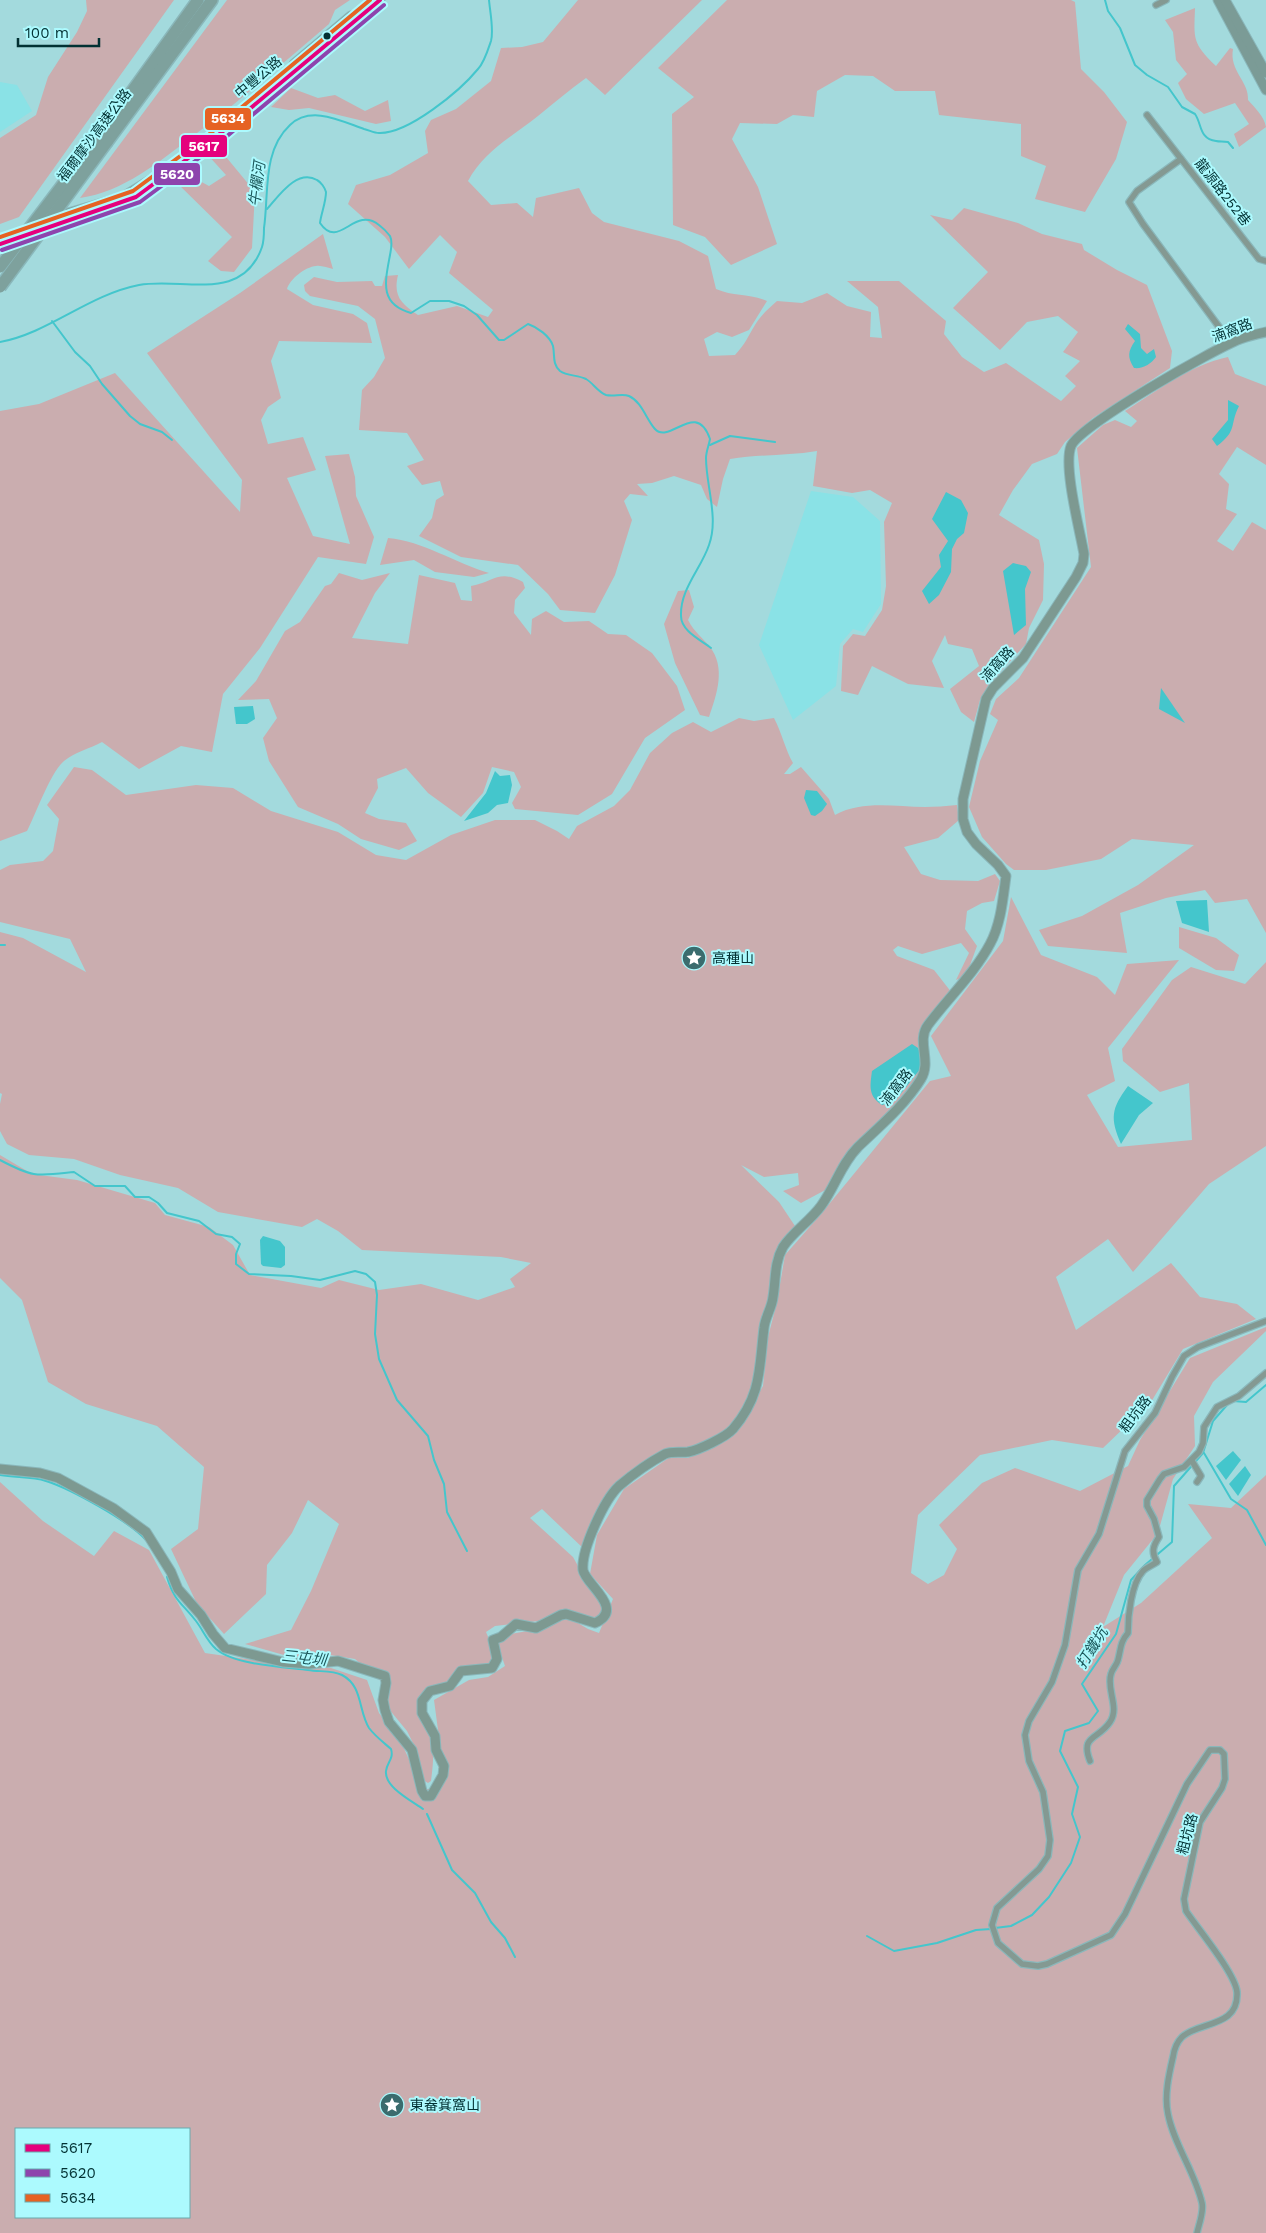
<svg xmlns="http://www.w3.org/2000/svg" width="1266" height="2233" font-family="'Work Sans','Noto Sans TC',sans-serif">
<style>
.built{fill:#8ae2e6}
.forest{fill:#caadaf;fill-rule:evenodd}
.water{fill:#44c6cc}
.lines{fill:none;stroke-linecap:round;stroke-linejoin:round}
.stream{stroke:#44c6cc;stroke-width:2}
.street-casing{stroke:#8ab7ba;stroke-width:8}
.secondary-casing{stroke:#8ab7ba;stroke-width:11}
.primary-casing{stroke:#8ab7ba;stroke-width:11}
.highway-casing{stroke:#8ab7ba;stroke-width:14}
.street{stroke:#849992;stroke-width:5.5}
.secondary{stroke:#7d9991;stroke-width:9}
.primary{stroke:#7b9b96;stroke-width:9}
.highway{stroke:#7ea19d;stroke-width:11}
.highway-bridge-casing{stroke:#8ab7ba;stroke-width:14;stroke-linecap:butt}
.highway-bridge{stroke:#7ea19d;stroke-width:11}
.bus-1-casing{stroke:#acfafe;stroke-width:8}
.bus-2-casing{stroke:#acfafe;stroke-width:8}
.bus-3-casing{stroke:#acfafe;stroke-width:8}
.bus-1{stroke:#e5007d;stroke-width:4}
.bus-2{stroke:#8e44ad;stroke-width:4}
.bus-3{stroke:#e66223;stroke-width:4}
.bus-dot{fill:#023133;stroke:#acfafe;stroke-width:2}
.labels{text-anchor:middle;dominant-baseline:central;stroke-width:4;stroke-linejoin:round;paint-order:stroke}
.street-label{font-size:14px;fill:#023133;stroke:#acfafe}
.poi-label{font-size:14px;fill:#023133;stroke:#acfafe;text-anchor:start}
.water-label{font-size:15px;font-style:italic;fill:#1c585b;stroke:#acfafe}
.line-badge{stroke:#acfafe;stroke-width:2}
.badge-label{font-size:14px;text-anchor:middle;font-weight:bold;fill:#fff}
</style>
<rect width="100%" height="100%" fill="#a3dadd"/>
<g class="built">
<path d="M0,82L17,85L32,111L0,132Z"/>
<path d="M811,491L853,497L880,521L881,604L863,632L853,629L840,644L836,686L793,720L759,645Z"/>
</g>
<g class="forest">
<path d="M86,0H174L19,217L0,224V138L36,115L48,77L77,32L87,11Z"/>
<path d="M227,0H350L335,10L329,24C284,62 240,101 193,136C159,162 123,192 80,198Z"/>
<path d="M578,0H702L605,95L586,78C569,90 554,103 538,116C513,136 484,151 468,181L491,205L517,203L533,217L536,198L579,188L592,213L604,222L679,241L708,256L716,289C734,297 748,293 767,301L749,330L732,337L717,332L704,339L709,356L735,355C746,343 747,338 755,325C761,315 769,308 777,301L802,303L827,293L847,306L871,312L870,337L882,338L878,307L847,281H899L946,321L944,334L962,357L984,372L1006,363L1061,401L1076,386L1065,376L1080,361L1063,352L1078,332L1058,316L1027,322L1000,350L953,308L988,272L930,215L952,220L964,208L1018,223L1042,234L1082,244L1084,250L1117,270L1147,285L1172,351L1170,368L1093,418L1065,442L1057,454L1032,464L1013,490L999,515L1039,540L1044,564L1043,600L1029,628L1026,644L1002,670L980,700L974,722L961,712L950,689L979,666L972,649L948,644L945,635L932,661L944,688L908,684L872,666L858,695L841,691L843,646L853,634L865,636L882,610L886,586L884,522L892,503L870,490L852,493L813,486L817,451C788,456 759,454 730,459L723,479L717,507L707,499L701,485L674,476L652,483L637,484L648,496L630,494L624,501L632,520L615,575L595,613L560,610L548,594L518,565L461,557L419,536L432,518L436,500L444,495L440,481L422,485L407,466L424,460L407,433L359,430L362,390L374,377L385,358L375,319L358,306L310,296L305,291L304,285L314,277L337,282L372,281L375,286H382L385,276L398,275C393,296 401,304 418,315L457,306L488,317L493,310L449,273L457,252L440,235L409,269L385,237L348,204L356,185L390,175L428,153L425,131L431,120L456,109L491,81L501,48L522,47L543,42Z"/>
<path d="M727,0H1071L1075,2L1081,69L1104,92L1127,122L1116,159L1085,212L1035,199L1046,166L1021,156V124L939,115L935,91H895L873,76L845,75L817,91L814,117L793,115L777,124L740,123L732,139L758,187L777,244L731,265L705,237L673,225L672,114L694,97L658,68Z"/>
<path d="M1195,8C1194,39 1192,43 1216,66L1230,48L1233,49C1229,71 1249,81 1248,100C1255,108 1264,116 1266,127L1239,147L1234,134L1249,124L1235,103L1204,114L1186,99L1178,83L1187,74L1176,60L1173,32L1165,20Z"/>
<path d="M291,88L318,98L335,95L365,111L388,100L391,121L376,124L309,108L289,110L271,107Z"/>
<path d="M217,146L255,192L252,248L234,272L221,271L208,261L232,237L174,180L185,173L209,186L226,175L206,153Z"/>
<path d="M323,234L333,269C328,268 321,265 316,266C305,267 290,279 287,289L313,305L353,314L367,323L372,343L279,341L271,361L281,398L268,407L261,420L268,444L303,437L316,470L287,478L313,536L350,544L325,456L349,454L355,477L356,496L374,537L366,564L318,557L260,648L223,694L212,752L181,746L139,769L102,742C91,748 73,753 64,761C50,773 36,814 27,831L0,841V411L39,404L115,373L240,512L242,480L147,353L240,293Z"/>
<path d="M1228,357L1235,374L1266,386V465L1237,447L1219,474L1229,484L1226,509L1237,514L1217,541L1233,551L1252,522L1266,530V933L1247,899L1215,903L1205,890L1166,898L1120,913L1127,953L1048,946L1039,930L1082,916L1138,885L1194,845L1132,839L1101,859L1046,870H1014L1006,864L982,837L969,807L980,761L998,720L990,714L996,699L1019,678L1091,567L1077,448L1103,425L1115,420L1131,427L1137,421L1125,411C1157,391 1190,365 1228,357Z"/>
<path d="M388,538C423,541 455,563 489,573L474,577L435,572L414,560L380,565Z"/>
<path d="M339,573L362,580L390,573L375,593L352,638L408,644L419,575L455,583L461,600L472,601L471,586C494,582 499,569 523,582L525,588L515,600L514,613L531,635L532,619L546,611L564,622L589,621L608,634L626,635L652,653L677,686L685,710L645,738L612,794L578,815L515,809L512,803L521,787L514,772L492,767L483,793L461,817L428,793L406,768L377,779L378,788L365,813L379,819L406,823L417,841L399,850L361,839L338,824L298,807L269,761L263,738L277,718L269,699L238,700L256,681L285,631L300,622L325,586L331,584Z"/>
<path d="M689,590L694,607L688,620C695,633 701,636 710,647C726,668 717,694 709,717L700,715L675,663L664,624L678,591Z"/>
<path d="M739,718L754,721L774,718C782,733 785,749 793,763L784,774H790L801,767L829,799L835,815C863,800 894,807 925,807C935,807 946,806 957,805L959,820L938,838L904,847L921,874L940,880L978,881L995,874L1000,881L994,901L982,903L967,911L965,929L977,946L966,976L956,980L969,953L961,943L922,954L898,946L893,950L897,956L934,970L952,993C942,1003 918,1025 919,1040C921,1057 926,1061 918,1078L829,1188L801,1203L783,1191L799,1185L798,1173L764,1177L741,1165L779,1202L797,1229L776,1255L753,1387L732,1426L721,1435L693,1449H668L617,1486L584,1549L542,1509L530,1518L573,1557L583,1575L602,1601L603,1611L593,1621L566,1609L547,1620L495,1626L486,1632L494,1651L491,1667C469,1671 450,1683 428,1690C419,1712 430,1716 433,1737C434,1751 433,1767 431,1781L428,1783L423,1780L416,1749L407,1731L388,1708L383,1683L355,1659L324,1654L291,1657L245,1644L291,1630L311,1591L339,1524L308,1500L292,1533L267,1565L266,1594L224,1634L197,1604L171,1549L198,1529L204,1467L157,1426L86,1404L48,1382L22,1300L0,1278V1155L32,1174L77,1180L155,1203L165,1215L209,1227L233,1245L250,1275L321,1288L339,1280L379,1290L421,1284L478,1300L515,1287L510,1279L531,1263L501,1257L362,1250L338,1231L317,1219L302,1227L218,1212L178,1188L120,1175L74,1159L29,1155L7,1144L0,1131V1104L2,1094L0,1093V932L23,938L86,972L70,939L0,922V870L10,865L43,861L53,851L59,819L47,805L74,767L92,770L126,795L196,785L233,788L271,811L338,832L376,855L406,860L451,835L495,820H535L557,831L569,839L577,826L614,806L630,790L650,753L672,733L693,722L711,732Z"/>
<path d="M1011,897L1041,955L1097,977L1115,995L1127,964L1179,960L1108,1048L1115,1081L1087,1095L1118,1147L1192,1140L1189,1083L1160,1092L1123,1061L1122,1049L1172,980L1191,967L1245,984L1266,962V1146L1209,1184L1133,1272L1108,1239L1056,1277L1076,1330L1171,1263L1200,1297L1237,1304L1256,1319L1183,1349L1151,1402L1103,1448L1052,1440L980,1455L918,1515L911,1573L928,1584L944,1575L957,1549L939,1525L982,1483L1015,1468L1080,1491L1128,1466L1140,1440L1190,1358L1266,1327V1331L1213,1382L1194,1416L1195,1446L1173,1479L1158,1533L1124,1575L1103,1627L1141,1603L1212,1538L1188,1504L1231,1508L1266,1475V2233H0V1482L43,1521L94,1556L114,1531L149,1550L205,1653L294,1666L331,1668L367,1680L379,1713L401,1742L423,1790L437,1787L440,1745L434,1700L469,1680L488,1677L505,1666L495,1637L544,1628L568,1617L588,1629L599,1633L613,1599L590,1574L597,1535L624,1489L670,1457L688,1458L734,1434L763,1386L768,1337L777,1302L785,1255L821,1214L930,1081L951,1076L931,1036L1003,941ZM16,2129H189V2217H16Z"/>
<path d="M1179,927L1216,938L1239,955L1234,971L1216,970L1179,948Z"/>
</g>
<g class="water">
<path d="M1128,324L1140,334L1141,348L1147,354L1154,349L1156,357C1151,364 1143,369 1134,368C1127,357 1128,351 1135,341L1125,329Z"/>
<path d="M1228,400L1239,406C1229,426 1238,430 1217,446L1212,439L1228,420Z"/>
<path d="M946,492L961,500L968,513L964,533L957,539L952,549L951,572L939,595L929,604L922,591L941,567L939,555L948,541L932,519Z"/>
<path d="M1013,563L1026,566L1031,572L1025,589L1026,625L1014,635L1003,571Z"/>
<path d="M1161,688L1185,723L1159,709Z"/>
<path d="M253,706L255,719L247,724H236L234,707Z"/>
<path d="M495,771L500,776L510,775L512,785L508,803L497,805L488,813L464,821L486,793Z"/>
<path d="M806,790L817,791L827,804L822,811L815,816L811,815L804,798Z"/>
<path d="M1207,900L1209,932L1182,923L1176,901Z"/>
<path d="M912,1044L918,1048L921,1056V1068L895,1101L882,1105C868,1096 870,1086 872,1071Z"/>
<path d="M1128,1086L1153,1103L1139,1115L1121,1144C1110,1118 1111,1109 1128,1086Z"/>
<path d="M263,1236L280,1241L285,1247V1265L281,1268L263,1266L261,1264L260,1240Z"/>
<path d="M1233,1451L1241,1460L1226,1480L1216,1466Z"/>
<path d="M1245,1466L1251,1475L1238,1496L1229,1484Z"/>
</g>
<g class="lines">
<g class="stream">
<path d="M1105,0L1108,11L1120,28L1135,65L1147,75L1168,87L1182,107L1195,114C1202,124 1199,139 1216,141C1220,142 1223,141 1228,142L1233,148"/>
<path d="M267,209C278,197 297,168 317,180C321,182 325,188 326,192C326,202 321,214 320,223C339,251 354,205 379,225C383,228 387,232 390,236C393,242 391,249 390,255C385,282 379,304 411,313L430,301H449L464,306L477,315L499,340H504L528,324C537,327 550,336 553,346C555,355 552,364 560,371C567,376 578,375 586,379C593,383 598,392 606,395C614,397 622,393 629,396C642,402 646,419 655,429C670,445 696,399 710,439C709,445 706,452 706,458C706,486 719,518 709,545C701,569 680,589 681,616C681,631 701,640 711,648"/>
<path d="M52,321L75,352L90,366L102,384L130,416L140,424L162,432L172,440"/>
<path d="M0,342C49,333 88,295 139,285C183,277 242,304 262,247C264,241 264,234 264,228C269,194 262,151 290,125C311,105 341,121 364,129C369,130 374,133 379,133C408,134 460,91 478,69C484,63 488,50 491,41C494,30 490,12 489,0"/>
<path d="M710,445L730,436L775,442"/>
<path d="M0,945H5"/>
<path d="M0,1160C34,1178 37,1176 74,1172L95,1186H125L135,1197H149L158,1203L167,1213L199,1221L216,1234L232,1237L240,1244L236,1254V1264L249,1274L291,1276L320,1280L355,1271L366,1274L375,1282L377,1295L375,1334L379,1359L397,1400L428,1436L434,1460L444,1484L447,1512L467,1551"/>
<path d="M1233,1401L1246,1402L1266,1385"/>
<path d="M1204,1453L1231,1499L1247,1510L1266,1545"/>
<path d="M0,1475C15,1478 31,1476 46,1481C71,1489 129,1521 146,1540"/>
<path d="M167,1577C174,1601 182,1603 196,1621C203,1630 207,1641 216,1649C235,1665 283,1667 308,1670C319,1672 332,1670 342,1675C363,1686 358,1710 369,1728C375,1736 383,1742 391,1749C394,1759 387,1762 386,1771C384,1787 412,1801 423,1809"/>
<path d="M427,1814L452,1870L475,1893L491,1922L505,1938L515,1957"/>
<path d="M995,1928L1011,1926L1032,1915L1049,1897L1071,1863L1080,1837L1072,1814L1078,1787L1060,1751L1065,1731L1089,1723L1098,1711L1082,1684L1116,1634L1131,1580L1145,1565L1172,1542L1174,1486L1203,1453L1213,1421L1227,1405"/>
<path d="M867,1936L894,1951L937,1943L976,1930L991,1929"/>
</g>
<g class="street-casing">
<g id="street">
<path d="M1156,5L1166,0"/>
<path d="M1147,115L1259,259L1266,261"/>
<path d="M1181,159L1137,191L1129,202L1143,224L1231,343"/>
<path d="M1192,1461L1201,1476L1197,1482"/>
<path d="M1090,1761C1080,1735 1098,1740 1110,1722C1120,1707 1106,1690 1111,1674C1112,1669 1117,1665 1118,1660C1121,1649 1120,1642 1128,1633C1128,1616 1131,1584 1143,1571C1147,1567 1153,1565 1157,1562C1151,1552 1153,1546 1159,1537L1154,1519L1147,1506V1500L1160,1479L1164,1474L1184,1467L1199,1452L1203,1443L1204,1427L1217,1407L1239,1396L1266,1373"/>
<path d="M1197,2233C1199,2224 1204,2212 1202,2203C1195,2172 1174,2145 1168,2114C1164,2096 1169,2074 1173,2057C1174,2050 1177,2042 1182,2037C1199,2021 1239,2028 1237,1992C1235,1973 1198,1929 1186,1911L1184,1899L1200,1822L1222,1788L1225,1779L1224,1754L1220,1750H1210L1187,1784L1125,1914L1111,1935L1047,1964L1038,1966L1022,1964L998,1943L992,1925L997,1908L1039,1869L1048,1856L1050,1840L1043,1792L1029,1761L1025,1735L1029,1721L1052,1682L1065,1645L1078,1570L1099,1534L1125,1451L1155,1413L1172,1377L1184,1356L1198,1347L1266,1321"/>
</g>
</g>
<g class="secondary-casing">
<path id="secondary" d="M0,1469L40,1473L58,1478L113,1508L146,1532L171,1572L178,1589L201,1615L213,1634L225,1648L283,1662L309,1664L338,1661L385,1676L386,1683L383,1700L385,1710L389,1722L412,1750L422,1791L425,1796H431L443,1775L444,1766L436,1750L435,1736L422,1713V1701L430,1691L450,1686L461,1671L492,1668L497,1659L493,1640L501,1637L516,1624L536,1628L561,1615L566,1614L595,1623C626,1609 585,1584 583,1570C581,1550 604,1500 619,1486C632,1475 650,1462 665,1454C672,1451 681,1453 688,1452C699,1450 726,1437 733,1429C762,1395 759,1368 764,1328C765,1317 772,1308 773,1297C776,1280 774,1263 783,1247C793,1232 810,1221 821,1206C835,1187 841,1164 858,1147C880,1126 905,1105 921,1079C932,1061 916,1041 928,1025C948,998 974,974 990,944C1001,924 1003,898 1006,876L998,865L976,844L967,832L963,819V799L986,699L993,688L1023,658L1076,577L1083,563L1084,554C1080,531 1063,466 1071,446C1080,425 1214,349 1240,339C1248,336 1257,334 1266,332"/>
</g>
<g class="primary-casing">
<g id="primary">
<path d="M1218,0L1266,90"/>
<path d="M1225,0L1266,73"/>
<path d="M294,64L351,16"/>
<path d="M65,214L123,197L152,179"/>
<path d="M43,229L117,205L136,197L164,178L380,0"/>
<path d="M0,244L26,235"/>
</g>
</g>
<g class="highway-casing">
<g id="highway">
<path d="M99,137L198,0"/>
<path d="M107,142L212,0"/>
</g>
</g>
<use href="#street" class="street"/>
<use href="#secondary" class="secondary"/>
<use href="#primary" class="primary"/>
<use href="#highway" class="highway"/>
<g class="highway-bridge-casing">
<g id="highway-bridge">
<path d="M0,267L99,137"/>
<path d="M0,287L107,142"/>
</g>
</g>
<use href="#highway-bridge" class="highway-bridge"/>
<g class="bus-1-casing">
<path id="bus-1" d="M0,244L136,197L210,142L380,0"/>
</g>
<g class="bus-2-casing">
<path id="bus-2" d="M2,250L140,202L214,147L384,5"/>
</g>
<g class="bus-3-casing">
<path id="bus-3" d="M0,237L133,191L206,137L370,0"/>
</g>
<use href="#bus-1" class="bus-1"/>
<use href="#bus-2" class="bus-2"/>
<use href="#bus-3" class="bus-3"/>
</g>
<defs>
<g id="sight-disc" transform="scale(1.25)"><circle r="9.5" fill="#3a6c6e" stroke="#acfafe"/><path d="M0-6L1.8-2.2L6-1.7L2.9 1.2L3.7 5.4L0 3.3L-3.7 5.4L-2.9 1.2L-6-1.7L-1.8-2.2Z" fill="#fff"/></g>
</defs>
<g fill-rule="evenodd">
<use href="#sight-disc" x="694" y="958"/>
<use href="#sight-disc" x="392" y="2105"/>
</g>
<circle class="bus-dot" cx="327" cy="36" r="4.5"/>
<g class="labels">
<g class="street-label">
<text transform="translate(258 77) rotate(-40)">中豐公路</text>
<text transform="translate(94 135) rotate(-53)">福爾摩沙高速公路</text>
<text transform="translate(1223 192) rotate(52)">龍源路252巷</text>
<text transform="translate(1232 330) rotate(-21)">湳窩路</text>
<text transform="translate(997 664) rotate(-48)">湳窩路</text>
<text transform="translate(896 1087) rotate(-52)">湳窩路</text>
<text transform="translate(1135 1414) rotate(-53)">粗坑路</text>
<text transform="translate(1187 1834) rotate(-75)">粗坑路</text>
</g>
<g class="poi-label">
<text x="712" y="958">高種山</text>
<text x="410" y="2105">東畚箕窩山</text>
</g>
<g class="water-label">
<text transform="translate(257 184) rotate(-83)">牛欄河</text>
<text transform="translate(1092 1648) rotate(-58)">打鐵坑</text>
<text transform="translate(304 1658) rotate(6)">三屯圳</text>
</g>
</g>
<g class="line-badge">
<rect x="204" y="107" width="48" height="24" rx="5" fill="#e66223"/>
<rect x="180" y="134" width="48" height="24" rx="5" fill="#e5007d"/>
<rect x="153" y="162" width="48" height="24" rx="5" fill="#8e44ad"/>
</g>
<g class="badge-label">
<text x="228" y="123">5634</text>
<text x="204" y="151">5617</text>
<text x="177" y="179">5620</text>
</g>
<rect x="15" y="2128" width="175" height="90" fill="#acfafe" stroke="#68aaad"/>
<rect x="25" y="2144" width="25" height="8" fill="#e5007d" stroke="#68aaad"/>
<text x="60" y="2153" font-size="15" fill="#023133">5617</text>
<rect x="25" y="2169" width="25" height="8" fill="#8e44ad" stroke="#68aaad"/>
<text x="60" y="2178" font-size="15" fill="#023133">5620</text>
<rect x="25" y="2194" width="25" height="8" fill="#e66223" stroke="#68aaad"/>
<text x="60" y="2203" font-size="15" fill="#023133">5634</text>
<path d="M18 38v8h81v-8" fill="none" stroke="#023133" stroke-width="2.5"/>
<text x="25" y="38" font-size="15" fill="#023133" stroke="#acfafe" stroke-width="4" paint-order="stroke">100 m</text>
</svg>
